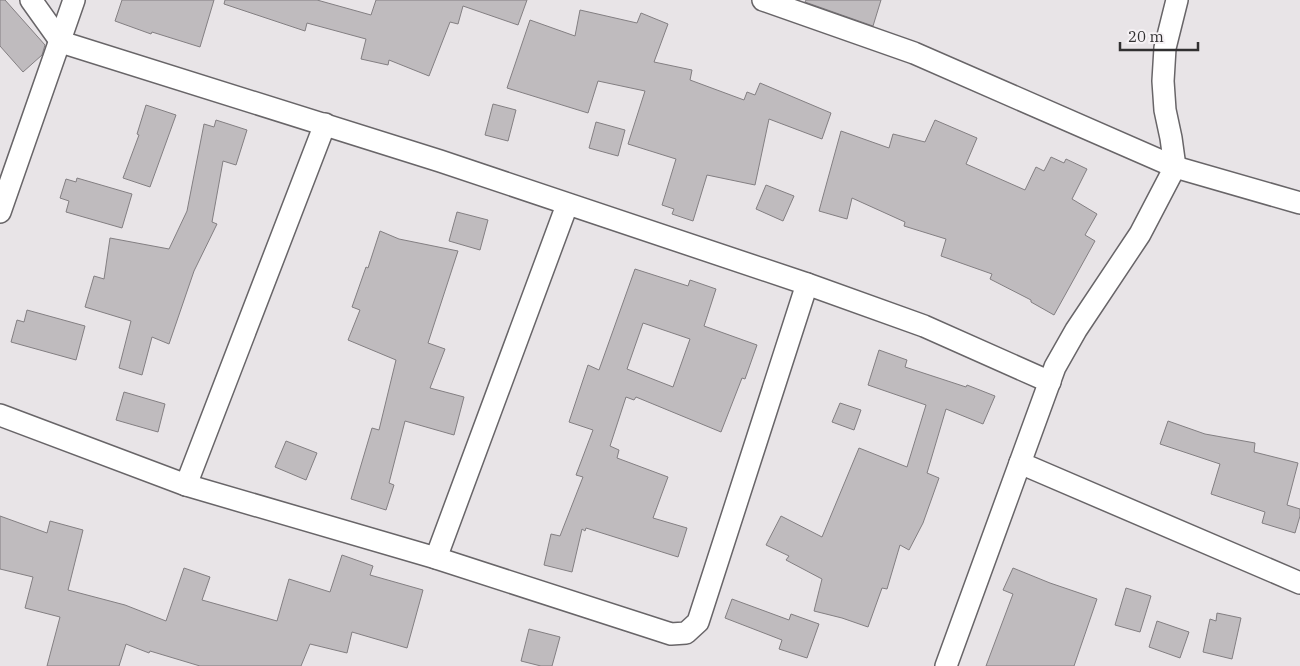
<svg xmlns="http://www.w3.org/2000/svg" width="1300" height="666" font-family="'IBM Plex Serif',serif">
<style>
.building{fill:#bfbbbe;stroke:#837f82;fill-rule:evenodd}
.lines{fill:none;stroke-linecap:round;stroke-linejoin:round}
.street-casing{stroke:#686568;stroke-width:24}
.street{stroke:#fff;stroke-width:21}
</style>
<rect width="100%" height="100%" fill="#e8e4e7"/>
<g class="building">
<path d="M0,0H5L45,45L42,55L23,72L0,46Z"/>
<path d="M122,0H214L200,47L152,32L151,34L115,21Z"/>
<path d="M225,0H317L371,15L376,0H527L518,25L463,6L458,24L450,22L429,76L389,60L388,65L361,59L366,39L307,23L305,31L224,4Z"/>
<path d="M806,0H881L873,26L805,2Z"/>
<path d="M580,10L637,23L641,13L668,24L654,62L692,70L690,80L744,100L747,92L755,95L760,83L831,113L822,139L769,119L755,185L707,175L693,221L672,214L674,209L662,205L676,159L628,144L645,91L598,81L588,113L507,88L530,20L575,36Z"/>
<path d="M493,104L516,110L508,141L485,135Z"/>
<path d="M146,105L176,115L150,187L123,178L139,135L137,134Z"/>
<path d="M216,120L247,130L236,165L223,161L212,222L217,224L194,271L169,344L152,337L142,375L119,368L131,321L85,307L94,276L104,279L110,238L169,249L187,211L204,124L214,127Z"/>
<path d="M935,120L977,138L966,164L1025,190L1036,167L1044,171L1051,157L1064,163L1066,159L1087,169L1072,199L1097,214L1085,235L1095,241L1054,315L1031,302V300L990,279L992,274L941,256L946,239L904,226L905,222L852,198L847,219L819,211L841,131L889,148L893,134L925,142Z"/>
<path d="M596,122L625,130L618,156L589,148Z"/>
<path d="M77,178L132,194L122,228L66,212L69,201L60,198L66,179L76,182Z"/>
<path d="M766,185L794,196L783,221L756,209Z"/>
<path d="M457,212L488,220L480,250L449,241Z"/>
<path d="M380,231L399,239L458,251L428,343L445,349L430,388L464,397L454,435L405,421L389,483L394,485L386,510L351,499L372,428L379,430L396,360L348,340L360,310L352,307L366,267L368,268Z"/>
<path d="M635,269L688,286L690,280L716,289L704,326L757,345L745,379L742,378L721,432L636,397L634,400L626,397L610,446L619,450L617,458L668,477L653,518L687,528L678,557L586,528L585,531L582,529L572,572L544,565L551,534L560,536L583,477L576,475L593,430L569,422L588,365L599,370ZM643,323L690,339L673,387L627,369Z"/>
<path d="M27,310L85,326L76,360L11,342L17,320L24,322Z"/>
<path d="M879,350L907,360L905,367L966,387L967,385L995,396L983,424L946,409L927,473L939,478L923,523L909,550L900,545L887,589L882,588L868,627L842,618L814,611L822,579L786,560L789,556L766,545L781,516L822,537L859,448L907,467L926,405L868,385Z"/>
<path d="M124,392L165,404L158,432L116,420Z"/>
<path d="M840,403L861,410L854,430L832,422Z"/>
<path d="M1168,421L1205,434L1255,443L1254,452L1298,463L1287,505L1300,509V516L1295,533L1262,523L1265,512L1211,494L1220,464L1160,444Z"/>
<path d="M286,441L317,453L306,480L275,467Z"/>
<path d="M0,516L47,533L50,521L83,530L68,590L125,605L166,621L184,568L210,577L202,600L277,621L289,579L330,592L342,555L373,566L370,575L423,590L407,648L352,632L347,653L310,644L301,666H200L150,651L149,653L126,644L119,666H47L60,617L25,608L33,577L0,569Z"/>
<path d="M1013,568L1050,583L1097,599L1074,666H986L1013,594L1003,590Z"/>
<path d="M1126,588L1151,596L1140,632L1115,625Z"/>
<path d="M732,599L789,620L791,614L819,624L807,658L779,649L782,640L725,618Z"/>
<path d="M1217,613L1241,618L1232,659L1203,652L1210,619L1216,621Z"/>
<path d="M1157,621L1189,632L1180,658L1149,647Z"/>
<path d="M529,629L560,637L552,666H541L521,661Z"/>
</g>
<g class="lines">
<g class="street-casing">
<g id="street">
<path d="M31,0L61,42L440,161L807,284L924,326L1050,382"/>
<path d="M763,0L914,53L1175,167L1300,203"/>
<path d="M0,212L74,0"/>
<path d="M0,415L186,485L436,558L671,634L686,633L698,622L807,284"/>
<path d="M1020,463L1300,583"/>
<path d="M186,485L325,124"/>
<path d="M436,558L567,205"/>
<path d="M946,666L1055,367L1076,330L1140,234L1175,167L1171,138L1165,110L1163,81L1165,48L1177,0"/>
</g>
</g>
<use href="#street" class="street"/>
</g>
<path d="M1120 42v8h78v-8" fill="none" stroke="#313031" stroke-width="2.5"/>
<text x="1128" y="42" font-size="15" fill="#313031" stroke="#f5f1f4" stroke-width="4" paint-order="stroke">20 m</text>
</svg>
